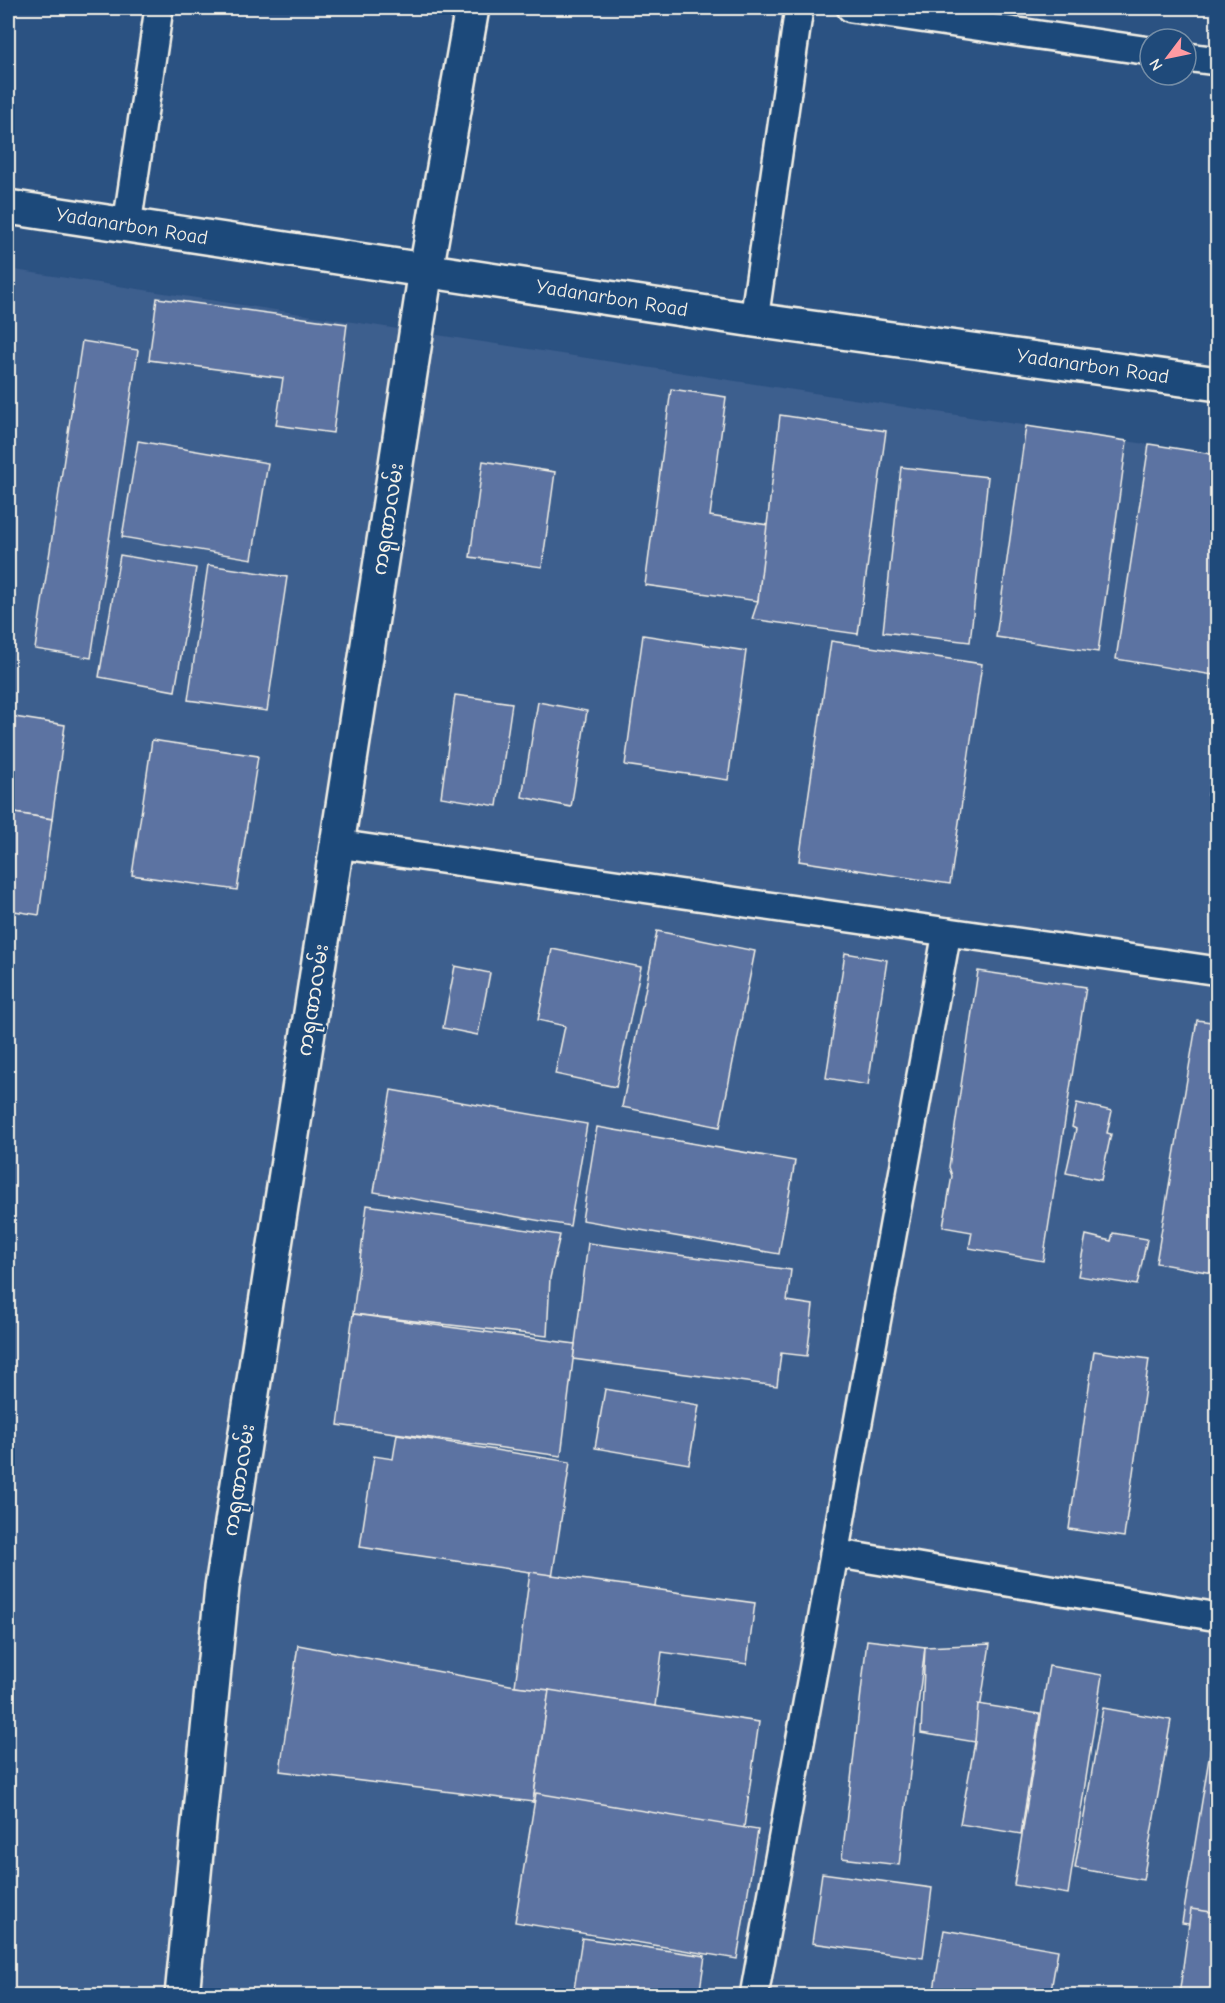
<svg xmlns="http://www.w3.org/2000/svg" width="1225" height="2003" font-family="'Comic Neue','Noto Sans Myanmar',sans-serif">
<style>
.built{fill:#3e5f8e}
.building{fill:#5c73a2;stroke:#f4f1e8;stroke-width:1.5}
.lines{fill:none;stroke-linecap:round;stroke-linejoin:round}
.street-casing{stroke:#f4f1e8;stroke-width:32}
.secondary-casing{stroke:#f4f1e8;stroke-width:38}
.street{stroke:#1f4a7a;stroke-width:27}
.secondary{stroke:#1f4a7a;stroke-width:33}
.labels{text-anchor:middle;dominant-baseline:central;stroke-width:5;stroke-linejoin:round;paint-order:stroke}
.street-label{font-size:20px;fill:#f4f1e8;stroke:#1f4a7a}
</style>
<rect width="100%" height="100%" fill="#2b5282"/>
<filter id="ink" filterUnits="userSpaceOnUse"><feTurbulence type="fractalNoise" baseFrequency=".0167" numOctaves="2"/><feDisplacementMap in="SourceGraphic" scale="12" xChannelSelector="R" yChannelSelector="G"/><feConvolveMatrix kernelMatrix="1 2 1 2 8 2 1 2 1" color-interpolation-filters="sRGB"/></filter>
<g filter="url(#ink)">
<path class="built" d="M8,269L1217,455V1995H8Z"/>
<g class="building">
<path d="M157,298L347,324L333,433L276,425L283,378L149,360Z"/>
<path d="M82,341L138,350L91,658L35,649Z"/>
<path d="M671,389L726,397L710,516L768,525L758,601L645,585Z"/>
<path d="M780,415L886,431L858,634L752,619L758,601Z"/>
<path d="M1026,426L1127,441L1098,652L996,637Z"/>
<path d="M138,441L268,463L252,559L122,537Z"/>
<path d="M1149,444L1218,455V649L1213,675L1116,659Z"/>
<path d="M483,461L555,472L542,567L470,557Z"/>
<path d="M901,467L988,477L970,642L883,632Z"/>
<path d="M120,555L196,568L175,691L99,677Z"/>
<path d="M208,565L287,577L267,711L188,700Z"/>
<path d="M643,635L746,651L728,780L625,765Z"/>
<path d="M831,641L982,664L950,884L799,861Z"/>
<path d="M455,695L512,703L497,806L441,797Z"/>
<path d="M538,702L587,711L571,807L522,797Z"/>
<path d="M8,716L65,725L52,819L8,812Z"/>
<path d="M1218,726V797L1208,796Z"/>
<path d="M152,740L258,756L237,890L132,875Z"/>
<path d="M8,812L52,819L39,915L8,910Z"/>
<path d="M657,931L755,951L720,1127L622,1107Z"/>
<path d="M552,949L641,967L616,1087L555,1074L565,1026L538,1020Z"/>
<path d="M845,953L887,960L868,1085L826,1078Z"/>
<path d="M455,966L490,973L478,1035L443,1028Z"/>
<path d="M978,971L1086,987L1043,1261L969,1248L972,1232L943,1227L952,1176L949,1167Z"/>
<path d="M1197,1020L1218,1023V1274L1156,1263Z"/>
<path d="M391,1090L587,1124L570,1226L374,1192Z"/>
<path d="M1077,1103L1112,1111L1107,1133L1111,1134L1101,1180L1066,1173L1076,1129L1072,1127Z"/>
<path d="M597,1127L795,1161L779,1254L582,1220Z"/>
<path d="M367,1205L560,1235L550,1278L547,1336L353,1314Z"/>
<path d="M1113,1233L1147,1239L1137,1285L1078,1276L1086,1235L1111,1241Z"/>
<path d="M588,1243L791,1270L787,1301L813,1305L807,1356L781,1353L777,1386L573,1359Z"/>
<path d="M353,1314L575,1344L561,1456L338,1425Z"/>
<path d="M1094,1351L1149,1359L1124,1537L1069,1529Z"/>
<path d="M605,1389L699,1405L689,1464L595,1448Z"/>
<path d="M397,1434L570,1462L552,1578L530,1572L360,1547L374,1456L393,1459Z"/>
<path d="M530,1572L755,1603L747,1664L662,1652L655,1706L515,1686Z"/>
<path d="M867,1640L925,1647L899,1865L842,1858Z"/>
<path d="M990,1644L975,1742L921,1733L925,1647Z"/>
<path d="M298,1645L515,1686L549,1690L533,1802L280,1771Z"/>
<path d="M1049,1666L1102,1675L1068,1894L1014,1885Z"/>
<path d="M549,1690L759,1722L743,1834L533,1802Z"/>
<path d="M978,1704L1040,1714L1021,1834L960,1824L975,1742Z"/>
<path d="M1103,1708L1171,1720L1143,1880L1075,1868Z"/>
<path d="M1212,1740L1218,1741V1929L1182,1923Z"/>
<path d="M536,1793L758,1830L737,1959L515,1922Z"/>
<path d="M822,1873L932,1888L923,1958L812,1943Z"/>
<path d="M1191,1909L1218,1913V1996H1179Z"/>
<path d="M944,1930L1058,1950L1050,1996H933Z"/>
<path d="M582,1938L705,1956L699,1996H573Z"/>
</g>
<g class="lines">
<g class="street-casing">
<g id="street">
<path d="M851,8L1150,51"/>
<path d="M1186,57L1218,61"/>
<path d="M127,225L159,8"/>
<path d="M754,320L799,8"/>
<path d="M337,844L1218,971"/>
<path d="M834,1553L1218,1617"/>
<path d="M754,1996L947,932"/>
</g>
</g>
<g class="secondary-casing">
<g id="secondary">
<path d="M8,207L754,320L1218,384"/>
<path d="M182,1996L222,1587L426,270L472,8"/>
</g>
</g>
<use href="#street" class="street"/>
<use href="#secondary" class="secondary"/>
</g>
</g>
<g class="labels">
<g class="street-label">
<text transform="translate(132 226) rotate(9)">Yadanarbon Road</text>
<text transform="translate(612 298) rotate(9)">Yadanarbon Road</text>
<text transform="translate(1093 366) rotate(8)">Yadanarbon Road</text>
<text transform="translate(388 519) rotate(-81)">ကရုဏာလမ်း</text>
<text transform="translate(313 1000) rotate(-81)">ကရုဏာလမ်း</text>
<text transform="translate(239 1480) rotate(-81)">ကရုဏာလမ်း</text>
</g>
</g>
<rect width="1225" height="2003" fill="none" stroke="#1f4a7a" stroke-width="30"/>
<rect x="15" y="15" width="1195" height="1973" fill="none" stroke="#f4f1e8" stroke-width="2" filter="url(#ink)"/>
<g transform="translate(1168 57) rotate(238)"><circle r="28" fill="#1f4a7a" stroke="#748da6" stroke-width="1.5"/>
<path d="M0-4.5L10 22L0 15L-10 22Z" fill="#ff9aa2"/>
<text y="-9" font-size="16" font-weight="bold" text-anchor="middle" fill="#f4f1e8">N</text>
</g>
</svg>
